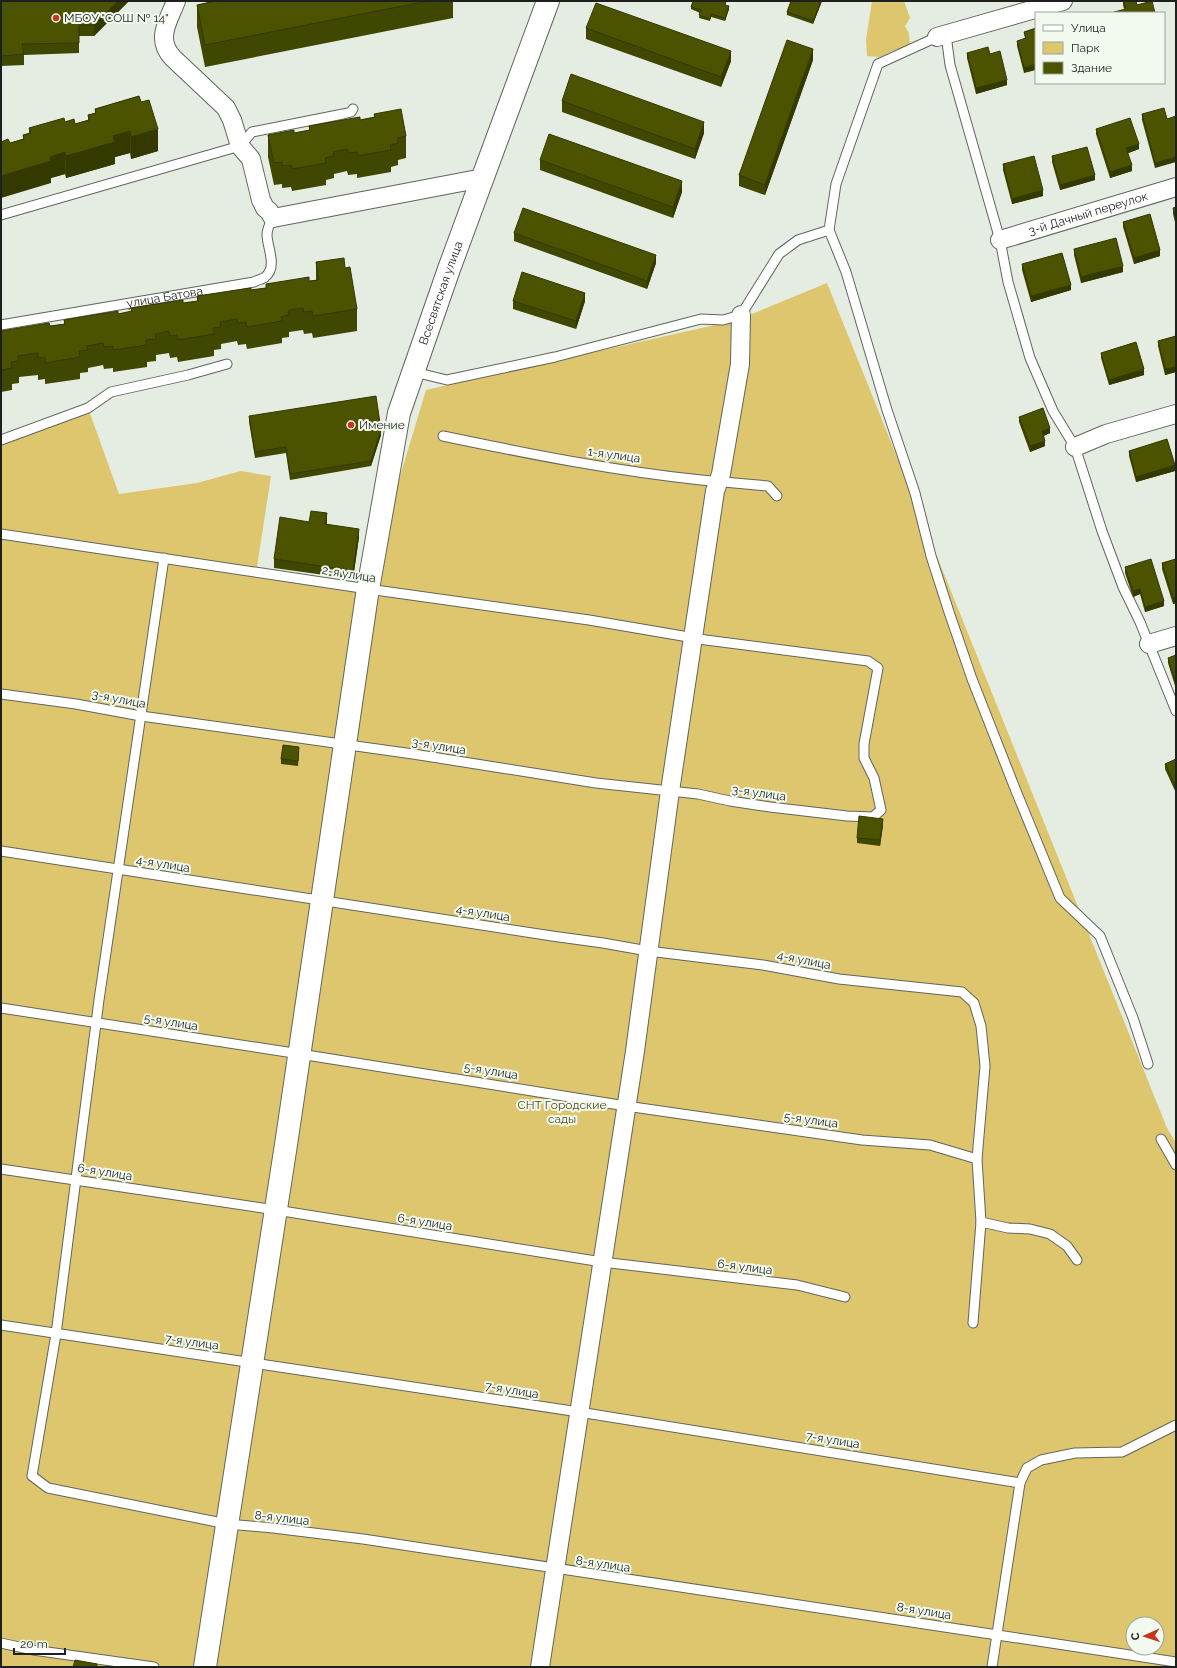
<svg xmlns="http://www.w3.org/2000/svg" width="1177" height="1668" font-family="Raleway,sans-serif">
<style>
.green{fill:#dec66e;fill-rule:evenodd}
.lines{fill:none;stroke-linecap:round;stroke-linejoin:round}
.service-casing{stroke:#60665d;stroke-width:11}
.minor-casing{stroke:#60665d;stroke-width:20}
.tertiary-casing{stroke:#60665d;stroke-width:24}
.service{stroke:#fff;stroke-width:9}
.minor{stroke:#fff;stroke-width:18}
.tertiary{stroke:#fff;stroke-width:22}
.wall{fill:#404700}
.shaded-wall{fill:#343900}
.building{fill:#4b5200;stroke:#343900}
.poi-dot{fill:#c33721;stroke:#f2faef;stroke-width:1.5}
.labels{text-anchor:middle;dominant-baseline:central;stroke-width:4;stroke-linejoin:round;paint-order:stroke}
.poi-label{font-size:12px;fill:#1d201c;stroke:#f2faef;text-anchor:start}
.street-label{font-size:12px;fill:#1d201c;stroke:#f2faef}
.park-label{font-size:12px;fill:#52471f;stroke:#f2faef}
</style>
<rect width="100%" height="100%" fill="#e5ece2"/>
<g class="green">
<path d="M872,1H904L910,18L905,26L909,33L910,46L892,51L880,57L867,56L866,40Z"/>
<path d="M827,283L1167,1128L1176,1143V1667H1V440L88,408L119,494L197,483L241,471L271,476L257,567L380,589L398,483L426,390L737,320ZM1133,1624H1157V1648H1133Z"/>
</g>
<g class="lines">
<g class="service-casing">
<g id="service">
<path d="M946,35L950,65L1000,240L1008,282L1030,358L1053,411L1075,447L1102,531L1123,587L1140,622L1176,711"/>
<path d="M1,215L240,146L252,132L343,114L351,112L353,109"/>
<path d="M829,230L846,272L887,410L915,493L931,556L949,612L972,679L1016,791L1060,898L1100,936L1133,1018L1148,1064"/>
<path id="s1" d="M1,325L254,282C257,280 263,279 265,277C278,267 267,247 267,235C267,228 270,223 273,218"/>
<path d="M414,372L447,380L555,357L701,319L723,320L741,315L779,254L798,240L829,230L836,184L878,64L937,37"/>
<path d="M443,436C529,454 615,471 701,480C723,482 746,484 768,486L777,496"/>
<path d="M1,440L88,408L111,392L188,375L227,364"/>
<path d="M1,534L368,589L589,620L706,640L868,661L878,668L864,744V758L874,778L881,810L873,817L847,816L770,807L730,801L698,794L596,783L413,754L141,716L76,704L1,694"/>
<path d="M164,558L99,1000L56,1334L32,1476L48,1488L227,1524L273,1528L363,1539L1176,1662"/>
<path d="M1,851L552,936L603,943L648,951L763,965L839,979L962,992L974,1003L981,1026L985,1066L977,1159L981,1222L1008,1228L1030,1229L1050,1234L1067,1246L1077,1260"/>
<path d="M1,1008L300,1054L626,1106L862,1140L930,1145L977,1159"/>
<path d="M1161,1139L1176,1165"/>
<path d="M1,1169L276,1210L602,1262L797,1285L845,1297"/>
<path d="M973,1323L981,1222"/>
<path d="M1,1325L579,1412L1020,1483"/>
<path d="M1,1643L33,1650L154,1667"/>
<path d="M992,1667L1020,1483L1027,1468L1041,1460L1075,1453L1122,1452L1176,1425"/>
</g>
</g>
<g class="minor-casing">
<g id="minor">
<path d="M176,1C168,22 155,39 173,58L226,108L232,120L240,146L251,159L261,200L265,208L269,211L273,218L483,178"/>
<path d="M937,37L1063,1"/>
<path id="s2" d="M1000,240L1176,187"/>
<path d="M1075,447L1106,434L1176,414"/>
<path d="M1149,644L1176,636"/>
<path d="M540,1667L635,1051L670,791L715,491L721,474L740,364L741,315"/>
</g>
</g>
<g class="tertiary-casing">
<g id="tertiary">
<path id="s3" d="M205,1667L287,1138L367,595L399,413L449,269L548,1"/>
</g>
</g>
<use href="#service" class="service"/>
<use href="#minor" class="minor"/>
<use href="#tertiary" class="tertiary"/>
</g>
<g class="wall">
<path d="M1,1H129L94,36H79V53L24,55V65L1,66Z"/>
<path d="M215,1H453V18L205,67L197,27V5Z"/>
<path d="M791,1H822L813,24L787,15V12Z"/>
<path d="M1123,1H1136L1137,5L1151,1L1124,9L1123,5Z"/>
<path d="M726,5L729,9L725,21L711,17L710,21L699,18L700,13L691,9V7Z"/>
<path d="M586,28L731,61L721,87L586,39Z"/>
<path d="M1036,28L1024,73L1017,46V41L1025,39L1024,32Z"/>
<path d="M967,53L990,54L1007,85L976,94L967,58Z"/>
<path d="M813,60L765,195L739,186V175Z"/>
<path d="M139,96L158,151L131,159L130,153L115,157V164L66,178L65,174L51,178V183L10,143L23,139V135L29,133V128L65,122L75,124L88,120V115L95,113V109Z"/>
<path d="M562,101L704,133L695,159L562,112Z"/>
<path d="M374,114L406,136V158L398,160V165L391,167V172L357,178V174L348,175L347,171L334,174V178L326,180V185L292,191L291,187L282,188V184L274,185L268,157V135L294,133L309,130V126L360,120L374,117Z"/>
<path d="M1142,114L1167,119L1155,168L1142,120Z"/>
<path d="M1096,129L1139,149L1128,153L1132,171L1110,178L1096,134Z"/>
<path d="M1052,156L1095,180L1060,190L1052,162Z"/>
<path d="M540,160L682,192L673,218L540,170Z"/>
<path d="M1003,164L1043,196L1012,204L1003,170Z"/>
<path d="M1176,207V226L1173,214V208Z"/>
<path d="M1123,222L1160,256L1134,264L1123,227Z"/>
<path d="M514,233L656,263L647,289L514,241Z"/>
<path d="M1074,249L1123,272L1081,283L1074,255Z"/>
<path d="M316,262L345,268L357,309V331L313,338L312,333L304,334L303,330L289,332V337L282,338V343L247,349L246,344L238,345L237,341L221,344V349L214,350V356L178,362L177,357L170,358L169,353L156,355V361L147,362V367L113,372V368L104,369L103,365L88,368V372L80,373V379L45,384V379L38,380V375L19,377V383L12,384V390L1,392V331L50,326L64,324V320L118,314L131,312V308L183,303L197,301V296L251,290L266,288V284L309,281L316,280Z"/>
<path d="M1022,264L1071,290L1031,302L1022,270Z"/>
<path d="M513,301H585L576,329L513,309Z"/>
<path d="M1176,336V372L1165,375L1158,346V341Z"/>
<path d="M1101,353L1144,375L1109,385L1101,358Z"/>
<path d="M249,416L381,435L371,466L290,480L286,453L255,458L249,422Z"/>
<path d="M1019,417L1050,433L1044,436L1045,446L1030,452L1019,422Z"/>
<path d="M1129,451L1175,471L1136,482L1129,456Z"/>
<path d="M309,522H327L326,524L359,537L353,579L274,568V559Z"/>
<path d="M1176,559V603L1173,604L1162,569V563Z"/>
<path d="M1125,567L1164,606L1145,612L1140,594L1133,597L1125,573Z"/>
<path d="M1176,655V689L1168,663V658Z"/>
<path d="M299,752L298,766L281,764V759Z"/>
<path d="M1176,759V793L1165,769V764Z"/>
<path d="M883,825L880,846L857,843V838Z"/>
</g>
<g class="shaded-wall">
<path d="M118,1H129L94,36V25Z"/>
<path d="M821,1H822L813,24V21Z"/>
<path d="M729,6V9L725,21V18Z"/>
<path d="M813,49V60L765,195V185Z"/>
<path d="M731,51V61L721,87V77Z"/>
<path d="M1036,64V70L1024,73V68Z"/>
<path d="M1007,80V85L976,94V88Z"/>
<path d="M704,122V133L695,159V149Z"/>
<path d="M158,129V151L131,159V137Z"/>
<path d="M130,131V153L115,157V164L66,178V156L113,136Z"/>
<path d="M1139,144V149L1126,154V148Z"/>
<path d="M65,152V174L51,178V183L1,198V176L50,157Z"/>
<path d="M1176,157V162L1155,168V163Z"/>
<path d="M1132,165V171L1110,178V172Z"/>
<path d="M1095,175V180L1060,190V185Z"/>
<path d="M682,181V192L673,218V207Z"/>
<path d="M1043,190V196L1012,204V199Z"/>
<path d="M1160,250V256L1134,264V258Z"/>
<path d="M656,255V263L647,289V281Z"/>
<path d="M1123,266V272L1081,283V277Z"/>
<path d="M1071,285V290L1031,302V296Z"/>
<path d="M585,293V301L576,329V321Z"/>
<path d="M1176,367V372L1165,375V369Z"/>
<path d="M1144,369V375L1109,385V380Z"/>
<path d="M1050,428V433L1042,436V431Z"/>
<path d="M381,430V435L371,466V461Z"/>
<path d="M1045,441V446L1030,452V446Z"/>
<path d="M1175,465V471L1136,482V477Z"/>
<path d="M327,513V522L325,532V524Z"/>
<path d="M359,529V537L353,579V571Z"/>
<path d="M1140,589V594L1133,597V591Z"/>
<path d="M1176,597V603L1173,604V598Z"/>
<path d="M1164,601V606L1145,612V607Z"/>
<path d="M883,819V825L880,846V840Z"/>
</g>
<g class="building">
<path d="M1,1H118L94,25H79V43L22,44L24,54L1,56Z"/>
<path d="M215,1H428L205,45L197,5Z"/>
<path d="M693,1H726L725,5L729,6L725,18L711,14L710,19L699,15L701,10L691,7Z"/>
<path d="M791,1H821L813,21L787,12Z"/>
<path d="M1124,1H1136L1137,5L1152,1L1155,13H1114V12L1126,9Z"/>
<path d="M596,3L731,51L721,77L586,28Z"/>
<path d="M1036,28V64L1024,68L1017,41L1026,38L1024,32Z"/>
<path d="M787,40L813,49L765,185L739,175Z"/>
<path d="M988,47L990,54L1000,51L1007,80L976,88L967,53Z"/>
<path d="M571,74L704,122L695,149L562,101Z"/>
<path d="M139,96L141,102L149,100L158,129L131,137L130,131L113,136L115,142L66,156L65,152L50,157L51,161L1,176V142L8,139L10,143L24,139L23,135L31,133L29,128L64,118L65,122L74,119L75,124L89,120L88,115L96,113L95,109Z"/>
<path d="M1164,108L1167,119L1176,116V157L1155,163L1142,114Z"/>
<path d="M401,109L406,136L398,138V143L390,145L391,150L357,156V152L348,153L347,149L333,152L334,156L325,158L326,163L292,169L291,165L282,166V162L274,163L268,135L294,130V133L310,130L309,126L360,117V120L375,117L374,114Z"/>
<path d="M1130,118L1139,144L1126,148L1132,165L1110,172L1096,129Z"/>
<path d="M549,134L682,181L673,207L540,160Z"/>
<path d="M1087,147L1095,175L1060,185L1052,156Z"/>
<path d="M1034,156L1043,190L1012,199L1003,164Z"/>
<path d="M1176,207V220L1173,208Z"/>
<path d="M523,208L656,255L647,281L514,233Z"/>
<path d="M1150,214L1160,250L1134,258L1123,222Z"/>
<path d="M1116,238L1123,266L1081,277L1074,249Z"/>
<path d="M1062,253L1071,285L1031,296L1022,264Z"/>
<path d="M344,258L345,268L350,267L357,309L313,316L312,311L304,312L303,308L289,310V315L281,317L282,321L247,327L246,322L238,323L237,319L220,322L221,327L213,328L214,334L178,340L177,335L170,336L169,331L155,334L156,339L146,340L147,345L113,350V346L104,347L103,343L87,346L88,350L79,351L80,357L45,363V357L38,358V353L18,356L19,361L11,362L12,368L1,370V331L49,323L50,326L65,324L64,320L118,311V314L132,311L131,308L183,300V303L198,301L197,296L251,288V290L266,288V284L309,277V281L319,280L316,262Z"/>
<path d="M522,272L585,293L576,321L513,301Z"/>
<path d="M1176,336V367L1165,369L1158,341Z"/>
<path d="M1136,342L1144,369L1109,380L1101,353Z"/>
<path d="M376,396L381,430L371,461L290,474L286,447L255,452L249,416Z"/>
<path d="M1043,408L1050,428L1042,431L1045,441L1030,446L1019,417Z"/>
<path d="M1167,439L1175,465L1136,477L1129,451Z"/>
<path d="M311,511L327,513L325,524L359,529L353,571L274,559L280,517L309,522Z"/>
<path d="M1151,559L1164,601L1145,607L1140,589L1133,591L1125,567Z"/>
<path d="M1176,559V597L1173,598L1162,563Z"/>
<path d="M1176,655V684L1168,658Z"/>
<path d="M283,745L299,747L298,761L281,759Z"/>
<path d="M1176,759V788L1165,764Z"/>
<path d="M859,816L883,819L880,840L857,838Z"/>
<path d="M75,1660L97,1664V1667H73Z"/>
</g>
<g class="poi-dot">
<circle cx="56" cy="18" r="4"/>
<circle cx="351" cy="425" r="4"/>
</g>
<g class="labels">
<g class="poi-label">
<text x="64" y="18">МБОУ "СОШ № 14"</text>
<text x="359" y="425">Имение</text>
</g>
<g class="street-label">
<text stroke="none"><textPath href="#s2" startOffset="92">3-й Дачный переулок</textPath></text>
<text stroke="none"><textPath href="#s3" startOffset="1396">Всесвятская улица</textPath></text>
<text stroke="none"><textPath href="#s1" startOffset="166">улица Батова</textPath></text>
<text transform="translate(614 455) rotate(8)">1-я улица</text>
<text transform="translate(349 574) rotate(9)">2-я улица</text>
<text transform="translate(119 699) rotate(11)">3-я улица</text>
<text transform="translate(439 746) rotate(9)">3-я улица</text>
<text transform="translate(759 793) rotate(8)">3-я улица</text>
<text transform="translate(163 864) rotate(9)">4-я улица</text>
<text transform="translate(483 913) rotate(9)">4-я улица</text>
<text transform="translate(804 960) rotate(11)">4-я улица</text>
<text transform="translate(171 1022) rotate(9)">5-я улица</text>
<text transform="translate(491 1071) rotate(9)">5-я улица</text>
<text transform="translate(811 1120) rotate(8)">5-я улица</text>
<text transform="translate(105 1172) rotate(9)">6-я улица</text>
<text transform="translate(425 1222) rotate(9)">6-я улица</text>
<text transform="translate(745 1267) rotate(7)">6-я улица</text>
<text transform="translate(192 1342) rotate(8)">7-я улица</text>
<text transform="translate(512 1390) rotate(9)">7-я улица</text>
<text transform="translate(833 1440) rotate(9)">7-я улица</text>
<text transform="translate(282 1518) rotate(6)">8-я улица</text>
<text transform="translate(603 1564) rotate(8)">8-я улица</text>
<text transform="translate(924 1611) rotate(9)">8-я улица</text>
</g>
<g class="park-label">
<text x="562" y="1105">СНТ Городские<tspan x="562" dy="14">сады</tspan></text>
</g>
</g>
<rect width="1177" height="1668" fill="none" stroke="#1d201c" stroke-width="4"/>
<rect x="1035" y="12" width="130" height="72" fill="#f2faef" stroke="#9da39b"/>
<rect x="1043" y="25" width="20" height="6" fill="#ffffff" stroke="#9da39b"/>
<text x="1071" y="32" font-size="12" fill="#1d201c">Улица</text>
<rect x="1043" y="42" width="20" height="12" fill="#dec66e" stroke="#9da39b"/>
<text x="1071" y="52" font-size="12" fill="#1d201c">Парк</text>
<rect x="1043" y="62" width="20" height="12" fill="#4b5200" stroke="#9da39b"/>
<text x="1071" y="72" font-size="12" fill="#1d201c">Здание</text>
<g transform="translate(1145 1636) rotate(267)"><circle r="19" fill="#f2faef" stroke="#9da39b"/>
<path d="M0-3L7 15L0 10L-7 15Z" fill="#c33721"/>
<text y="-6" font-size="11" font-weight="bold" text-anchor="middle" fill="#1d201c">С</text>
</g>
<path d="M14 1648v6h51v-6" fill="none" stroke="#1d201c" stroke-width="2"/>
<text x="20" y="1648" font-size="12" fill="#1d201c" stroke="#f2faef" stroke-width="3" paint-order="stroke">20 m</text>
</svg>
